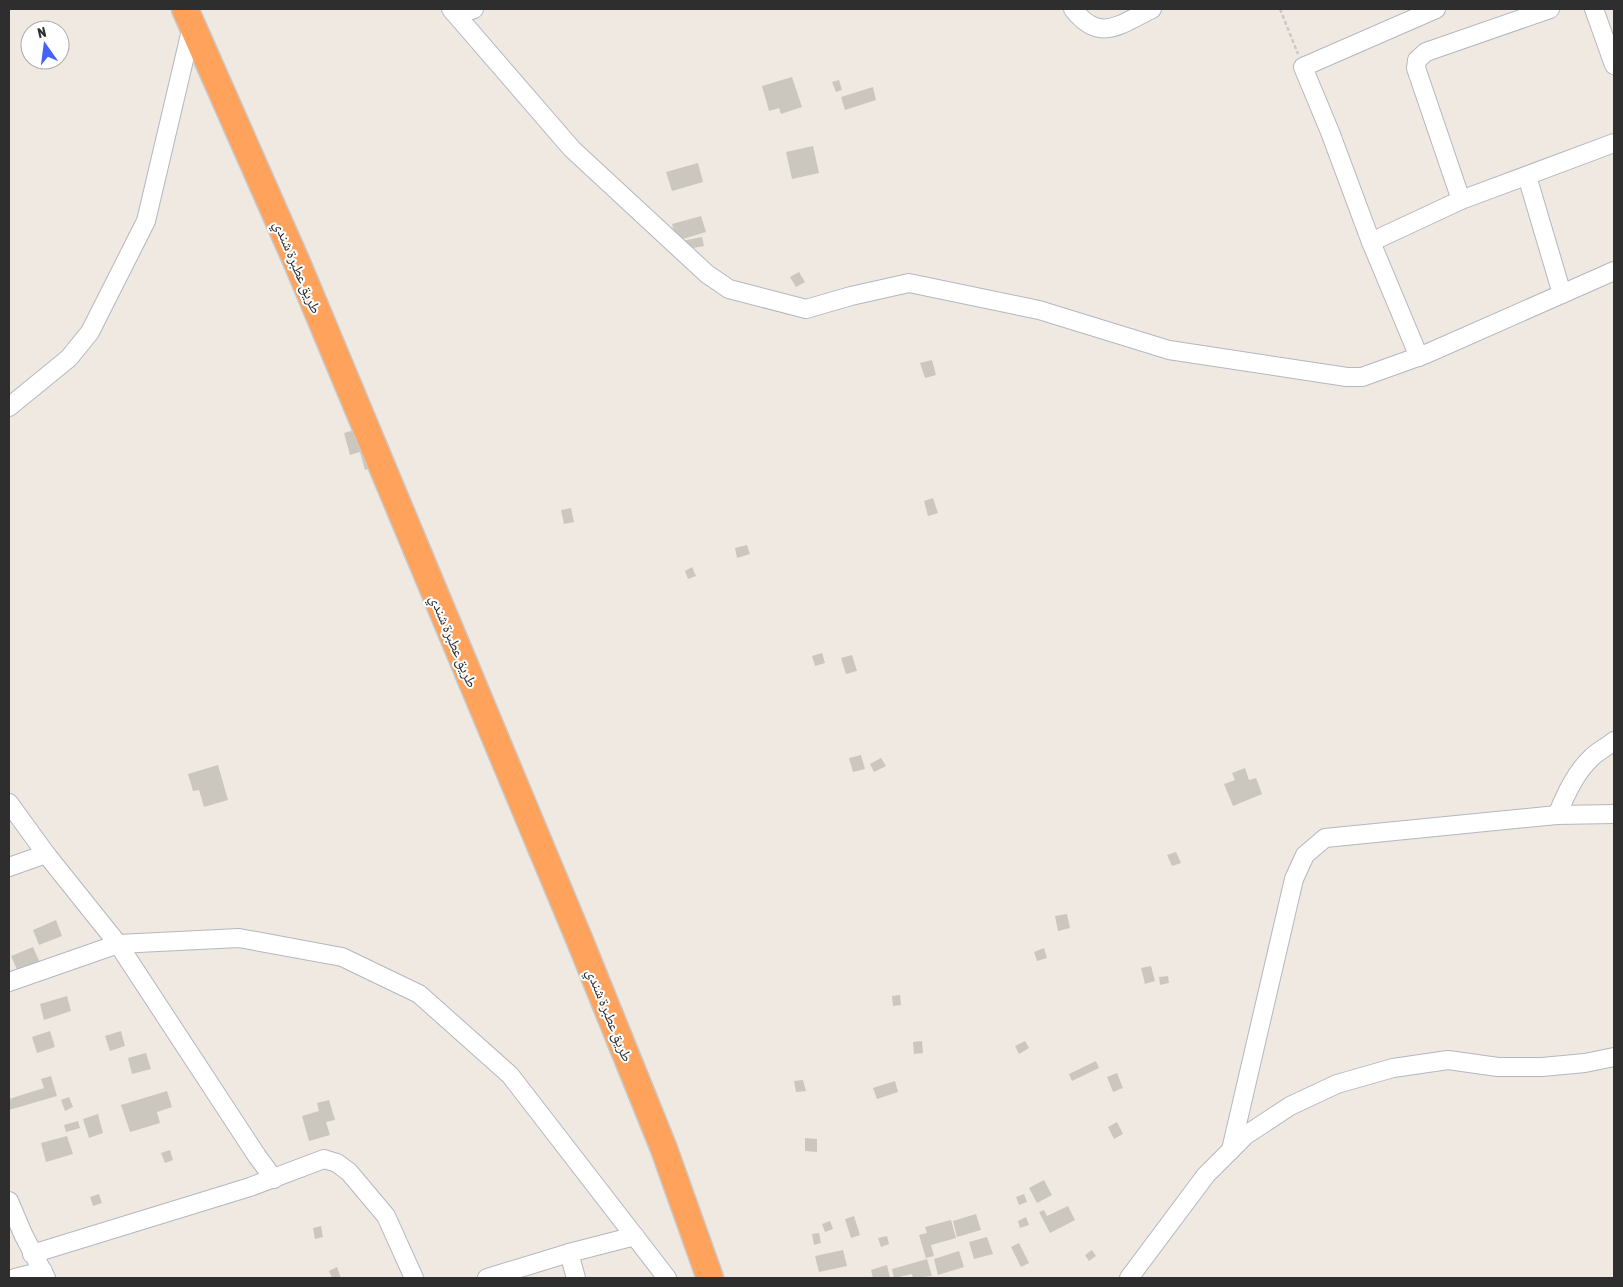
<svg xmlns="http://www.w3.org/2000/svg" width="1623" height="1287" font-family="'Asap Condensed','Noto Naskh Arabic',sans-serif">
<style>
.building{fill:#cbc7bf}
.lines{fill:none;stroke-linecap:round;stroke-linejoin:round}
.minor-casing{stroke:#b4b7c1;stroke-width:20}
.highway-casing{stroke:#c9c9c9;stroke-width:29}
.path{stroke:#c9c9c9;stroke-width:2.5;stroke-dasharray:4 2.5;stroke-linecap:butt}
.minor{stroke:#fff;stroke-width:18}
.highway{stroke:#ffa35c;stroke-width:26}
.labels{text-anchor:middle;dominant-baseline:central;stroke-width:4;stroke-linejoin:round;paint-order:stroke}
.street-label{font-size:15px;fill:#2e2e2e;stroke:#fff}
</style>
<rect width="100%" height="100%" fill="#efe9e1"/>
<g class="building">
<path d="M792,77L802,107L781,114L779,108L769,111L762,86Z"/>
<path d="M839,80L842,90L836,92L832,82Z"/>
<path d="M873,87L876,100L845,110L841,97Z"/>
<path d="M813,146L819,173L792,179L786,152Z"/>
<path d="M698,163L703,182L672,191L666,172Z"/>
<path d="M701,216L706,232L676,241L672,224Z"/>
<path d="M702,237L704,246L683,250L682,241Z"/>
<path d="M799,272L805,282L796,287L790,277Z"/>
<path d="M932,360L936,375L925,378L920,363Z"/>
<path d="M368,426L380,466L365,470L360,452L350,455L344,433Z"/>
<path d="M933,498L938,513L928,516L924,501Z"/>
<path d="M571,508L574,522L564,524L561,510Z"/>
<path d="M747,545L750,554L737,558L735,548Z"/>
<path d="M692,567L696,576L688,579L685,571Z"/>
<path d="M822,653L825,663L815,666L812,656Z"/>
<path d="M852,655L857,671L846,674L841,658Z"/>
<path d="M861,755L865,769L853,772L849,758Z"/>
<path d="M881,758L886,766L874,772L870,764Z"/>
<path d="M218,765L228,800L204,807L199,790L193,791L188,774Z"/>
<path d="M1245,768L1249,780L1256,778L1262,794L1233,806L1224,784L1235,780L1232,773Z"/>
<path d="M1176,852L1181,863L1172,866L1167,855Z"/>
<path d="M1067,914L1070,928L1058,931L1055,916Z"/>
<path d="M56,920L62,936L39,945L33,930Z"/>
<path d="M33,947L41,965L19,974L11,956Z"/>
<path d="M1044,948L1047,958L1037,961L1034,952Z"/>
<path d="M1151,966L1155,981L1145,984L1141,968Z"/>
<path d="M1168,976L1169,983L1160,985L1159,977Z"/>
<path d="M900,995L901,1005L893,1006L892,996Z"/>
<path d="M67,996L71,1011L44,1020L40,1004Z"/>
<path d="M50,1031L55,1047L37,1053L32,1037Z"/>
<path d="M121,1031L125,1046L110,1051L105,1036Z"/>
<path d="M922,1041L923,1053L914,1054L913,1042Z"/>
<path d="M1025,1041L1029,1048L1019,1054L1015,1046Z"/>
<path d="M146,1053L151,1069L132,1074L128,1058Z"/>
<path d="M1096,1061L1099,1068L1072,1081L1069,1074Z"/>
<path d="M1117,1073L1123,1088L1113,1092L1107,1077Z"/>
<path d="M51,1076L57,1096L9,1110V1099L44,1088L41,1079Z"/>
<path d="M803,1080L806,1091L796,1092L794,1081Z"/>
<path d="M895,1081L898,1092L877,1099L873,1088Z"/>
<path d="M167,1091L172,1107L157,1112L160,1123L130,1132L121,1105Z"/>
<path d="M69,1097L73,1107L65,1111L61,1100Z"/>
<path d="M329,1100L335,1120L326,1122L330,1135L309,1141L302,1116L319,1111L317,1103Z"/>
<path d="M98,1114L103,1133L89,1138L83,1119Z"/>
<path d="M78,1121L80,1128L66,1132L64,1125Z"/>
<path d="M1117,1122L1123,1134L1114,1139L1108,1127Z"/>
<path d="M67,1136L73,1154L46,1162L41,1143Z"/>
<path d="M805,1138L817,1139V1152L805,1151Z"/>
<path d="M170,1150L173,1160L165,1163L161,1153Z"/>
<path d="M1044,1180L1052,1195L1037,1203L1029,1188Z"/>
<path d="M99,1194L102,1203L93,1206L90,1197Z"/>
<path d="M1024,1194L1027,1202L1019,1205L1016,1197Z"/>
<path d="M1068,1206L1075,1220L1050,1233L1039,1212L1044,1210L1047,1216Z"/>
<path d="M976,1214L981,1230L957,1237L953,1221Z"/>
<path d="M854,1216L860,1235L851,1238L845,1219Z"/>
<path d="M1026,1217L1029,1225L1020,1228L1018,1221Z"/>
<path d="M951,1220L956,1238L931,1245L934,1256L926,1258L919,1235L927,1233L925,1227Z"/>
<path d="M830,1221L833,1229L825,1232L822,1224Z"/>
<path d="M321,1226L323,1237L315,1239L313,1228Z"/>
<path d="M819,1233L821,1243L814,1245L812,1234Z"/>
<path d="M887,1236L889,1244L881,1247L878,1238Z"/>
<path d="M987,1237L993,1254L974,1259L969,1242Z"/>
<path d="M1019,1243L1029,1263L1021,1267L1011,1247Z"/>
<path d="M843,1250L847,1266L819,1272L815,1256Z"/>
<path d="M1092,1250L1096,1256L1089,1261L1085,1255Z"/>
<path d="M959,1251L964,1267L938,1275L934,1259Z"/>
<path d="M927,1259L932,1276L913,1278L912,1274L894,1278L892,1269Z"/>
<path d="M887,1265L890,1278H873L871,1270Z"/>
<path d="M337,1267L341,1278H332L329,1271Z"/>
</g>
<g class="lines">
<g class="minor-casing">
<g id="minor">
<path d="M451,9L572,149L707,274L729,289L806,309L851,296L909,283L1039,310L1169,350L1347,377H1362L1426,354L1614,271"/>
<path d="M1073,9C1100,44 1120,24 1152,9"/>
<path d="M1594,9L1614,65"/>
<path d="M457,15L474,9"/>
<path d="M1527,176L1562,294"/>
<path d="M1461,200L1416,68L1417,60L1426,52L1550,9"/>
<path d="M1371,242L1461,200L1614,143"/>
<path d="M1419,357L1371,242L1330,132L1303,67L1436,9"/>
<path d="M9,407L69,358L90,332L146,221L192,26"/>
<path d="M9,803L46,854L118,944L257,1156L274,1179"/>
<path d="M1557,815C1566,794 1575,773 1592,757C1598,751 1607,747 1614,741"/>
<path d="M9,867L46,854"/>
<path d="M9,982L118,944L239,938L342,957L419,994L510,1075L667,1278"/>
<path d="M1231,1150L1294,879L1305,855L1325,838L1557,815L1614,814"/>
<path d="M9,1201L23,1234L46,1278"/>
<path d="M569,1253L576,1278"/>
<path d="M32,1254L250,1187L324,1159L337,1163L349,1172L386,1216L414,1278"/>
<path d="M15,1278L43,1271"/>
<path d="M487,1278L569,1253L635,1236"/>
<path d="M1129,1278L1206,1175L1246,1135L1290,1106L1337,1084L1393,1068L1448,1060L1498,1067H1542L1585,1063L1614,1057"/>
</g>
</g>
<g class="highway-casing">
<path id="highway" d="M185,9L298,265L580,941L664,1149L710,1278"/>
</g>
<path class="path" d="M1280,9L1298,54"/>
<use href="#minor" class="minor"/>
<use href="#highway" class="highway"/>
</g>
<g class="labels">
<g class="street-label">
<text transform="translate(298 267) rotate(67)">طريق عطبرة شندي</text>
<text transform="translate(454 641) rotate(67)">طريق عطبرة شندي</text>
<text transform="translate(610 1015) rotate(68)">طريق عطبرة شندي</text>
</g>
</g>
<rect width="1623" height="1287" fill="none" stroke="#2e2e2e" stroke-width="20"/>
<g transform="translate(45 45) rotate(346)"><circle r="24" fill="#ffffff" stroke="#ababab"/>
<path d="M0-4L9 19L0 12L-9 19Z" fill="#4264fb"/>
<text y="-8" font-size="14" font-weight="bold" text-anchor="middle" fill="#2e2e2e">N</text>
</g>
</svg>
